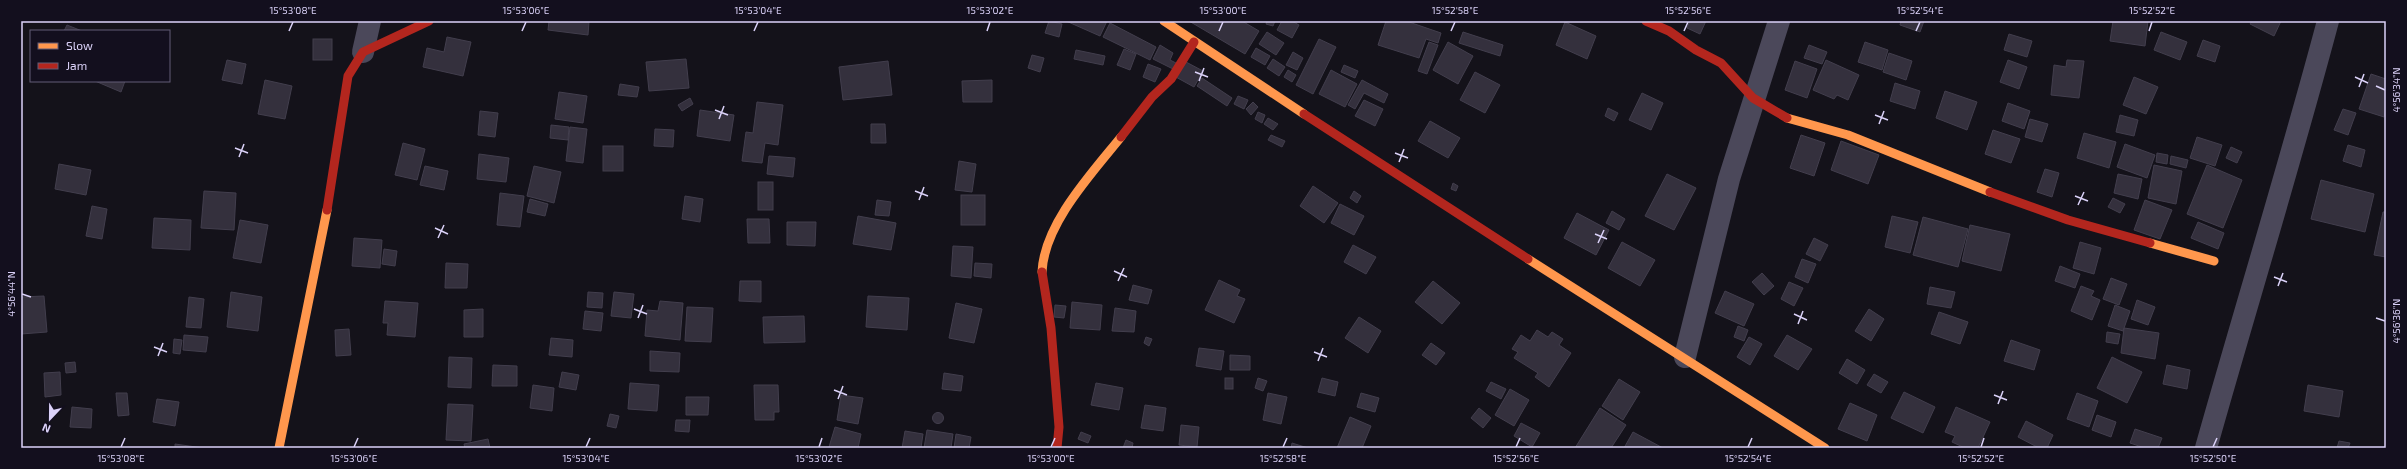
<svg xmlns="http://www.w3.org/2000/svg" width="2407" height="469" font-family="'Exo 2',sans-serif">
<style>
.building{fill:#34303d;stroke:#423e4d}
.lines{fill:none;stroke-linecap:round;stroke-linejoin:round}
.street{stroke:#4b485a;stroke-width:22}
.slow{stroke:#ff974d;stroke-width:9}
.jam{stroke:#b3261e;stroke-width:9}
.ticks{fill:none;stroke:#dbd2f9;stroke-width:1.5}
.neatline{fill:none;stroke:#dbd2f9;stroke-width:1.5}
.ticks-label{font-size:10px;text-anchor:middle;fill:#dbd2f9}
</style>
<rect width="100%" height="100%" fill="#14121a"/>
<g class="building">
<path d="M549,21H589L588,35L548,30Z"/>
<path d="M1049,21L1062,24L1059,37L1045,33Z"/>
<path d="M1066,21H1107L1100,36Z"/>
<path d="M1189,21H1242L1259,31L1245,54Z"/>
<path d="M1267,21H1275L1273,26L1266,24Z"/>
<path d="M1282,21H1292L1299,25L1292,38L1277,30Z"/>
<path d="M1386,21H1406L1441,33L1438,43L1426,39L1419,58L1378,45Z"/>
<path d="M1690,21H1706L1700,34L1687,28Z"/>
<path d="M1901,21H1924L1920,32L1900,25Z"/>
<path d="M2113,21H2148L2145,46L2110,41Z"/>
<path d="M2252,21H2281L2274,36L2250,24Z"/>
<path d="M1565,22L1596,36L1587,59L1556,45Z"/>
<path d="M1110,23L1156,47L1150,60L1103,37Z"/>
<path d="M67,25L82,31H64Z"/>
<path d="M1267,32L1284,43L1276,55L1259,44Z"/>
<path d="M1463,32L1503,45L1500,56L1459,43Z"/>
<path d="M2161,32L2187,42L2180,60L2154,50Z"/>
<path d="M2009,34L2032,41L2027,57L2004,50Z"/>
<path d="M447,37L471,42L463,76L423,67L427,48L444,52Z"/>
<rect x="313" y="39" width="19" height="21"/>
<path d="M1319,39L1336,47L1313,94L1296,85Z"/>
<path d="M2203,40L2220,46L2215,62L2197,56Z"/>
<path d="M1429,42L1438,45L1427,74L1418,71Z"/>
<path d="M1448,42L1473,56L1458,84L1433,70Z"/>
<path d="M1865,42L1888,50L1882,70L1858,62Z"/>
<path d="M1160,45L1173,53L1170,60L1178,64L1175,70L1153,59Z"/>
<path d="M1809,45L1827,52L1822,64L1804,58Z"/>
<path d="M1256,48L1270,56L1265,65L1251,57Z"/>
<path d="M1124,49L1136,54L1130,70L1117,65Z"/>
<path d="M1076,50L1105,56L1103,65L1074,59Z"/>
<path d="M1293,52L1303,58L1297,70L1286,65Z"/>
<path d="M1889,53L1912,61L1906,80L1883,72Z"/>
<path d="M1032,55L1044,58L1040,72L1028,68Z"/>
<path d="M686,59L689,88L649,91L646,62Z"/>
<path d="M1273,59L1285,67L1279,76L1267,68Z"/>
<path d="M227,60L246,64L242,84L222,80Z"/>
<path d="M1826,60L1859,75L1848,100L1837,95L1834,99L1813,90Z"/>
<path d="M2008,60L2027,67L2019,89L2000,82Z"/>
<path d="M2067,60L2084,61L2079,98L2051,95L2054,65L2066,67Z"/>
<path d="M888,61L892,95L843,100L839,67Z"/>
<path d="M1795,61L1817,69L1807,98L1785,90Z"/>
<path d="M1186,62L1203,71L1194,87L1174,76Z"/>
<path d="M1148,64L1161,69L1155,82L1143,77Z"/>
<path d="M1344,65L1358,71L1355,78L1341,72Z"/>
<path d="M1288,70L1296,75L1292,82L1284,77Z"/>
<path d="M1331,70L1357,84L1345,107L1319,94Z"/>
<path d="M1475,72L1500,85L1485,113L1460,100Z"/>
<path d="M2371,74L2386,79V110L2384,117L2359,109Z"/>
<path d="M2134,77L2158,87L2146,114L2123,105Z"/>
<path d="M1202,78L1232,98L1227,106L1197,86Z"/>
<path d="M265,80L292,86L285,119L258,114Z"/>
<path d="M992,80V102H963L962,81Z"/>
<path d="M1362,80L1388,94L1384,103L1364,93L1355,109L1348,105Z"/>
<path d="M95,81H125L121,92Z"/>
<path d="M1895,83L1920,91L1915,109L1890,101Z"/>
<path d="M620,84L639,87L637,97L618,95Z"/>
<path d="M1945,91L1977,102L1967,130L1936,118Z"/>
<path d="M559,92L587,96L583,123L555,119Z"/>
<path d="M1642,93L1663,103L1651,130L1629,120Z"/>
<path d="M1238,96L1248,100L1244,109L1234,104Z"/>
<path d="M690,98L693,104L682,111L678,105Z"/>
<path d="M1364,100L1383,109L1375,126L1355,116Z"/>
<path d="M757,102L783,105L778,145L765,143L762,163L742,161L746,132L753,133Z"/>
<path d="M1253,102L1258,107L1251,115L1246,109Z"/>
<path d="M2008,103L2030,111L2024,129L2002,121Z"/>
<path d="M1608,108L1618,113L1614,121L1605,116Z"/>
<path d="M2343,109L2356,113L2348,135L2334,130Z"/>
<path d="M700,110L734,115L730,141L697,136Z"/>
<path d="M480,111L498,113L495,137L478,135Z"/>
<path d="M1258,112L1265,115L1262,123L1255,119Z"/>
<path d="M2120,115L2138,120L2134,136L2116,132Z"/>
<path d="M1268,118L1278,124L1273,130L1264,124Z"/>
<path d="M2030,119L2048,124L2042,142L2025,137Z"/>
<path d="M1430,121L1460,138L1448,158L1418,141Z"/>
<path d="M871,124H885L886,143H871Z"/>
<path d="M551,125L569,127L568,140L550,138Z"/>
<path d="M570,127L587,129L583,163L566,161Z"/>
<path d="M655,129L674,130L673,147L654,146Z"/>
<path d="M1993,130L2020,139L2011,163L1985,154Z"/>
<path d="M2084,133L2116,142L2109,168L2077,158Z"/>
<path d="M1271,135L1285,141L1282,147L1268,140Z"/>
<path d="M1801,135L1825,143L1814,176L1790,168Z"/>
<path d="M2197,137L2222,145L2215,166L2190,158Z"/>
<path d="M1841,141L1879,155L1868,184L1831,170Z"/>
<path d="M403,143L425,149L417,180L395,175Z"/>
<path d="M2125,144L2155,155L2147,178L2117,167Z"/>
<path d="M2348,145L2365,150L2361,167L2343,161Z"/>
<rect x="603" y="146" width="20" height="25"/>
<path d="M2231,147L2242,152L2237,163L2226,158Z"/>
<path d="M2157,153L2168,155L2167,164L2156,162Z"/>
<path d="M479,154L509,158L506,182L477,179Z"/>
<path d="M769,156L795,158L793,177L767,174Z"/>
<path d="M2171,156L2188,160L2186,168L2170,164Z"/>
<path d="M959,161L976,164L972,192L955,190Z"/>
<path d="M59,164L91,170L86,195L55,189Z"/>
<path d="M2154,165L2182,171L2176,204L2148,198Z"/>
<path d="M2207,165L2242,180L2223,228L2187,214Z"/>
<path d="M425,166L448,171L444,190L420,185Z"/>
<path d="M534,166L561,172L554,203L527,196Z"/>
<path d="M2045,169L2059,173L2052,197L2037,192Z"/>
<path d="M1667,174L1696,188L1674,230L1645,216Z"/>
<path d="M2118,174L2142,179L2138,199L2114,193Z"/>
<path d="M2321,180L2374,194L2365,232L2311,219Z"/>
<rect x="758" y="182" width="15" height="28"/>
<path d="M1453,183L1458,186L1456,191L1451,189Z"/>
<path d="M1313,186L1338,203L1324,223L1300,206Z"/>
<path d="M204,191L236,193L234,230L201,228Z"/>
<path d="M1354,191L1361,196L1357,203L1350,198Z"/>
<path d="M500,193L524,196L520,227L497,225Z"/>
<rect x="961" y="195" width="24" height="30"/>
<path d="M685,196L703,199L700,222L682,219Z"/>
<path d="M2113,198L2125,204L2120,213L2108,207Z"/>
<path d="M530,199L548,204L545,216L527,212Z"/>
<path d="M877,200L891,202L889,216L875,215Z"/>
<path d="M2145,200L2172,210L2160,239L2134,230Z"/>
<path d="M1340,204L1364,216L1354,235L1331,223Z"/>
<path d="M92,206L107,209L102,239L86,236Z"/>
<path d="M1612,211L1625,219L1619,230L1606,223Z"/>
<path d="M2383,212H2386V257L2374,255Z"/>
<path d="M1577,213L1609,230L1596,255L1564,238Z"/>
<path d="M858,216L896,223L891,250L853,244Z"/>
<path d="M1892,216L1918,222L1910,253L1885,247Z"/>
<path d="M1923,217L1968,229L1958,267L1913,255Z"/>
<path d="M154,218L191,220L190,250L152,248Z"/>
<path d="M747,219H769L770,243H748Z"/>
<path d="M240,220L268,225L261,263L233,258Z"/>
<path d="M787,222H816L815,246L787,245Z"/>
<path d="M2198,222L2224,233L2218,249L2191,238Z"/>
<path d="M1970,225L2010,234L2001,271L1962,261Z"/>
<path d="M354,238L382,240L380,268L352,266Z"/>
<path d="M1814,238L1828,245L1820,261L1806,254Z"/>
<path d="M1622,242L1655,260L1640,286L1608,268Z"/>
<path d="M2080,242L2101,248L2094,274L2073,268Z"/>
<path d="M1353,245L1376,257L1366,274L1344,262Z"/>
<path d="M953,246L973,247L971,278L951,276Z"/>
<path d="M384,249L397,251L395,266L382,264Z"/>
<path d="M1802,259L1816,264L1808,283L1795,277Z"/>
<path d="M446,263L468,264L467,288H445Z"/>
<path d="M975,263L992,264L991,278L974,276Z"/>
<path d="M2060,266L2080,274L2075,288L2055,281Z"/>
<path d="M1762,273L1774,286L1764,295L1752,282Z"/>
<path d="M2111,278L2127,284L2119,305L2103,299Z"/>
<path d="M1219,280L1240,290L1237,296L1245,299L1234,323L1205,310Z"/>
<path d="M740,281H761V302L739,301Z"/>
<path d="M1433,281L1460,303L1442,324L1415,302Z"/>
<path d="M1789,282L1803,288L1794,306L1781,299Z"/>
<path d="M1133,285L1152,290L1148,304L1129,300Z"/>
<path d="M2081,286L2094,291L2091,296L2100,300L2092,320L2071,311Z"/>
<path d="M1930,287L1955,292L1951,308L1927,304Z"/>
<path d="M1725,291L1754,304L1744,326L1715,313Z"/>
<path d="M231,292L262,297L258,331L227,327Z"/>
<path d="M588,292L603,293L602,308L587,307Z"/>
<path d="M614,292L634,294L631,318L611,316Z"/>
<path d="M44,296L47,332L21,334V297Z"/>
<path d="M868,296L909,298L907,330L866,327Z"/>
<path d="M189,297L204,299L201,328L186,327Z"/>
<path d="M2137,300L2155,307L2148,325L2131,319Z"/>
<path d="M385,301L418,303L415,337L387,335L388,323H383Z"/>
<path d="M660,301L683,303L680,340L645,336L647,310L658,311Z"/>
<path d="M1072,302L1102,305L1100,330L1070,328Z"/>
<path d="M956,303L982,309L974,343L949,338Z"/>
<path d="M1055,305L1066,306L1064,318L1054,317Z"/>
<path d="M2115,305L2130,311L2123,331L2108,326Z"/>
<path d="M687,307L713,308L711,342L685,341Z"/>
<path d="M1115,308L1136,311L1134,332L1112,331Z"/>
<path d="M483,309V337H464V310Z"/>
<path d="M1869,309L1884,319L1871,341L1855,331Z"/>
<path d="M585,311L603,313L601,331L583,329Z"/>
<path d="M1939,312L1968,322L1960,344L1931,334Z"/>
<path d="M804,316L805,342L764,343L763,317Z"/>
<path d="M1359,317L1381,331L1368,353L1345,338Z"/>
<path d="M1738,326L1748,330L1744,341L1734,337Z"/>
<path d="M2124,328L2159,333L2155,359L2121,353Z"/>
<path d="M349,329L351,355L336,356L335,330Z"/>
<path d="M1537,330L1548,337L1552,332L1563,339L1559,345L1571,353L1549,387L1535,377L1538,373L1514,358L1518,352L1512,349L1521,335L1530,341Z"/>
<path d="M2107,332L2120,334L2118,344L2106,342Z"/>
<path d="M184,335L208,337L206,352L183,350Z"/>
<path d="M1787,335L1812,349L1798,370L1774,356Z"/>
<path d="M1146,337L1152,339L1149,346L1144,343Z"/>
<path d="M1749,337L1762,344L1750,365L1737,357Z"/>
<path d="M551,338L573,340L572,357L549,355Z"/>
<path d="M174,339L182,340L180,354L173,353Z"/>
<path d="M2011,340L2040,350L2034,370L2004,361Z"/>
<path d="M1431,343L1445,353L1436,365L1422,355Z"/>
<path d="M1199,348L1224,351L1221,370L1196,366Z"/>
<path d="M650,351L680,353L679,372L650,371Z"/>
<path d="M1230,355L1250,356V370H1230Z"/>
<path d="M449,357L472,358L471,388L448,387Z"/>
<path d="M2112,357L2142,372L2127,403L2097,388Z"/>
<path d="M1847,359L1865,370L1857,384L1839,373Z"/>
<path d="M75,362L76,372L66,373L65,363Z"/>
<path d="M493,365L517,366V386H492Z"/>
<path d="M2167,365L2190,370L2187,389L2163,384Z"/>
<path d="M60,372L61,395L45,397L44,373Z"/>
<path d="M562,372L579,375L576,390L559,387Z"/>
<path d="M944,373L963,376L961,391L942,389Z"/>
<path d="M1874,374L1888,382L1881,393L1867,385Z"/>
<rect x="1225" y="378" width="8" height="11"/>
<path d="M1258,378L1267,381L1263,391L1255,388Z"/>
<path d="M1322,378L1338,382L1335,396L1318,392Z"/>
<path d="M1619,379L1640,392L1623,420L1602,406Z"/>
<path d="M1491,382L1506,389L1501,399L1486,391Z"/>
<path d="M630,383L659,385L657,411L628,409Z"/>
<path d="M1096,383L1123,388L1119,410L1091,405Z"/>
<path d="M533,385L554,388L552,411L530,408Z"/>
<path d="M754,385H778L779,412H774V420H755Z"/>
<path d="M2308,385L2343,391L2339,417L2304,411Z"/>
<path d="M1510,389L1529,400L1514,426L1495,415Z"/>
<path d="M1904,392L1935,407L1923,433L1891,418Z"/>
<path d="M116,393H127L129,415L118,416Z"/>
<path d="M1268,393L1287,397L1281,424L1263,420Z"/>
<path d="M1361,393L1379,398L1375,412L1357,407Z"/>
<path d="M2077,393L2098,401L2089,427L2067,419Z"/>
<path d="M841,395L863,398L858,424L837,420Z"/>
<path d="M686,397H709L708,415H686Z"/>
<path d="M157,399L179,402L175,426L153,422Z"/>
<path d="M1850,403L1877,415L1867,441L1838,429Z"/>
<path d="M448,404L473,405L471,441L446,440Z"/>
<path d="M1145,405L1166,408L1163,431L1141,428Z"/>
<path d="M72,407L92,409L91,428L70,427Z"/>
<path d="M1956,407L1990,422L1978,448H1965L1952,442L1955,436L1945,432Z"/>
<path d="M1479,408L1491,418L1483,428L1471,418Z"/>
<path d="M1600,408L1626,425L1611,448H1575Z"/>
<circle cx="938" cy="418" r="5.5"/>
<path d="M610,414L619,416L616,428L607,426Z"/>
<path d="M2097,415L2116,422L2111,437L2092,430Z"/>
<path d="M1350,417L1371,426L1362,448H1337Z"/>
<path d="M676,420H690L689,432L675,431Z"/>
<path d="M2026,421L2053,435L2047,448H2039L2018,437Z"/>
<path d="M1521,423L1540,433L1532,447L1514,436Z"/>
<path d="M1181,425L1199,427L1197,447L1179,445Z"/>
<path d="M835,427L861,434L858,448L829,447Z"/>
<path d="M2135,429L2162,438L2158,448H2145L2130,443Z"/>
<path d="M927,430L953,434L951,448H924Z"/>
<path d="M905,431L923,434L921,448H902Z"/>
<path d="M1081,432L1091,436L1088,443L1078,439Z"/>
<path d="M1633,432L1663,448H1624Z"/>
<path d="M956,434L971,437L969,448H954Z"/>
<path d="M488,439L490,448H465L464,444Z"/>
<path d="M1126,440L1133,443L1132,448H1123Z"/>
<path d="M2339,441L2350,443L2348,448H2337Z"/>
<path d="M1292,443L1308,448H1291Z"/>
<path d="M175,444L203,448H175Z"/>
</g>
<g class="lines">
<g class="street">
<path d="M363,52L370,21"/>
<path d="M1685,357L1729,179L1779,21"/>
<path d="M2206,448C2246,306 2290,164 2328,21"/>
</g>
<g class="slow">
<path d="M1164,21L1304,114"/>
<path d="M1787,118L1848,135L1990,192"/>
<path d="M2150,243L2214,261"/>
<path d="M1528,259L1825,448"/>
<path d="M1042,272C1044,224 1092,173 1121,137"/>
<path d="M279,448L327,210"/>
</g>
<g class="jam">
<path d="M1646,21L1669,31L1696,50L1721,63L1753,98L1787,118"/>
<path d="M1304,114L1528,259"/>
<path d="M1121,137L1152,97L1171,79L1194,42"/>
<path d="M1990,192L2068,220L2150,243"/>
<path d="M327,210L348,76L363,52L429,21"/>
<path d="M1042,272L1051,328L1059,427L1057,448"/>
</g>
</g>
<path class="ticks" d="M289,31L293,22M522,31L526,22M754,31L758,22M987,31L990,22M1219,31L1223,22M1451,31L1455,22M1684,31L1688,22M1916,31L1920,22M2149,31L2152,22M1195,72L1208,77M2355,77L2368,83M1199,81L1204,68M2376,86L2385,90M2359,87L2364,74M715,110L728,115M1875,115L1888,120M719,119L724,106M1879,124L1884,111M235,148L248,153M1395,153L1408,158M239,157L244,144M1399,162L1404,149M915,191L928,196M2075,196L2088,201M919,200L924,187M2078,205L2084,192M435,228L448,234M1595,234L1607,239M438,238L444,225M1598,243L1604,230M1114,271L1127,277M2274,277L2287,282M1118,281L1124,268M2278,286L2283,273M22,294L31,297M634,309L647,314M1794,314L1807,320M638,318L643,305M2376,318L2385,321M1798,324L1803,311M154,347L167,352M1314,352L1327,357M158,356L163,343M1318,361L1323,348M834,390L847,395M1994,395L2007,400M838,399L843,386M1998,404L2003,391M121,447L125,438M354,447L358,438M586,447L590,438M819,447L822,438M1051,447L1055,438M1283,447L1287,438M1516,447L1520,438M1748,447L1752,438M1981,447L1984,438M2213,447L2217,438"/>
<rect width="2407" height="469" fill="none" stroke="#130f1e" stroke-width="44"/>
<rect x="30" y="30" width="140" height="52" fill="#130f1e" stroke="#635d76"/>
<rect x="38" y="43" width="20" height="6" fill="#ff974d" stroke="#635d76"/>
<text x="66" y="50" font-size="12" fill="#dbd2f9">Slow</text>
<rect x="38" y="63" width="20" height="6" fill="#b3261e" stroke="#635d76"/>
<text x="66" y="70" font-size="12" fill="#dbd2f9">Jam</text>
<g transform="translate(50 419) rotate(202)" stroke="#130f1e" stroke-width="3" paint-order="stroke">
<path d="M0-3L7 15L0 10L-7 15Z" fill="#dbd2f9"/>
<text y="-6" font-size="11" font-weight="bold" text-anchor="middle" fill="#dbd2f9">N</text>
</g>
<rect x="22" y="22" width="2363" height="425" class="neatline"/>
<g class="ticks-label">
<text x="293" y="14">15°53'08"E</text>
<text x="526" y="14">15°53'06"E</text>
<text x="758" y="14">15°53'04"E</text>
<text x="990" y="14">15°53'02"E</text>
<text x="1223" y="14">15°53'00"E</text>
<text x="1455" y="14">15°52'58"E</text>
<text x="1688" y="14">15°52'56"E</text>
<text x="1920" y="14">15°52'54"E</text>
<text x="2152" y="14">15°52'52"E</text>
<text transform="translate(2396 90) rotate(-90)" y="4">4°56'34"N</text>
<text transform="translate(11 294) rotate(-90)" y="4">4°56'44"N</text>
<text transform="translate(2396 321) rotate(-90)" y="4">4°56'36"N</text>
<text x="121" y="462">15°53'08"E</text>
<text x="354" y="462">15°53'06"E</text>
<text x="586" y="462">15°53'04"E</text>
<text x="819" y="462">15°53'02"E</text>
<text x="1051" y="462">15°53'00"E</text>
<text x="1283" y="462">15°52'58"E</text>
<text x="1516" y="462">15°52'56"E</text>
<text x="1748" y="462">15°52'54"E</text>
<text x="1981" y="462">15°52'52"E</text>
<text x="2213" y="462">15°52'50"E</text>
</g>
</svg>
